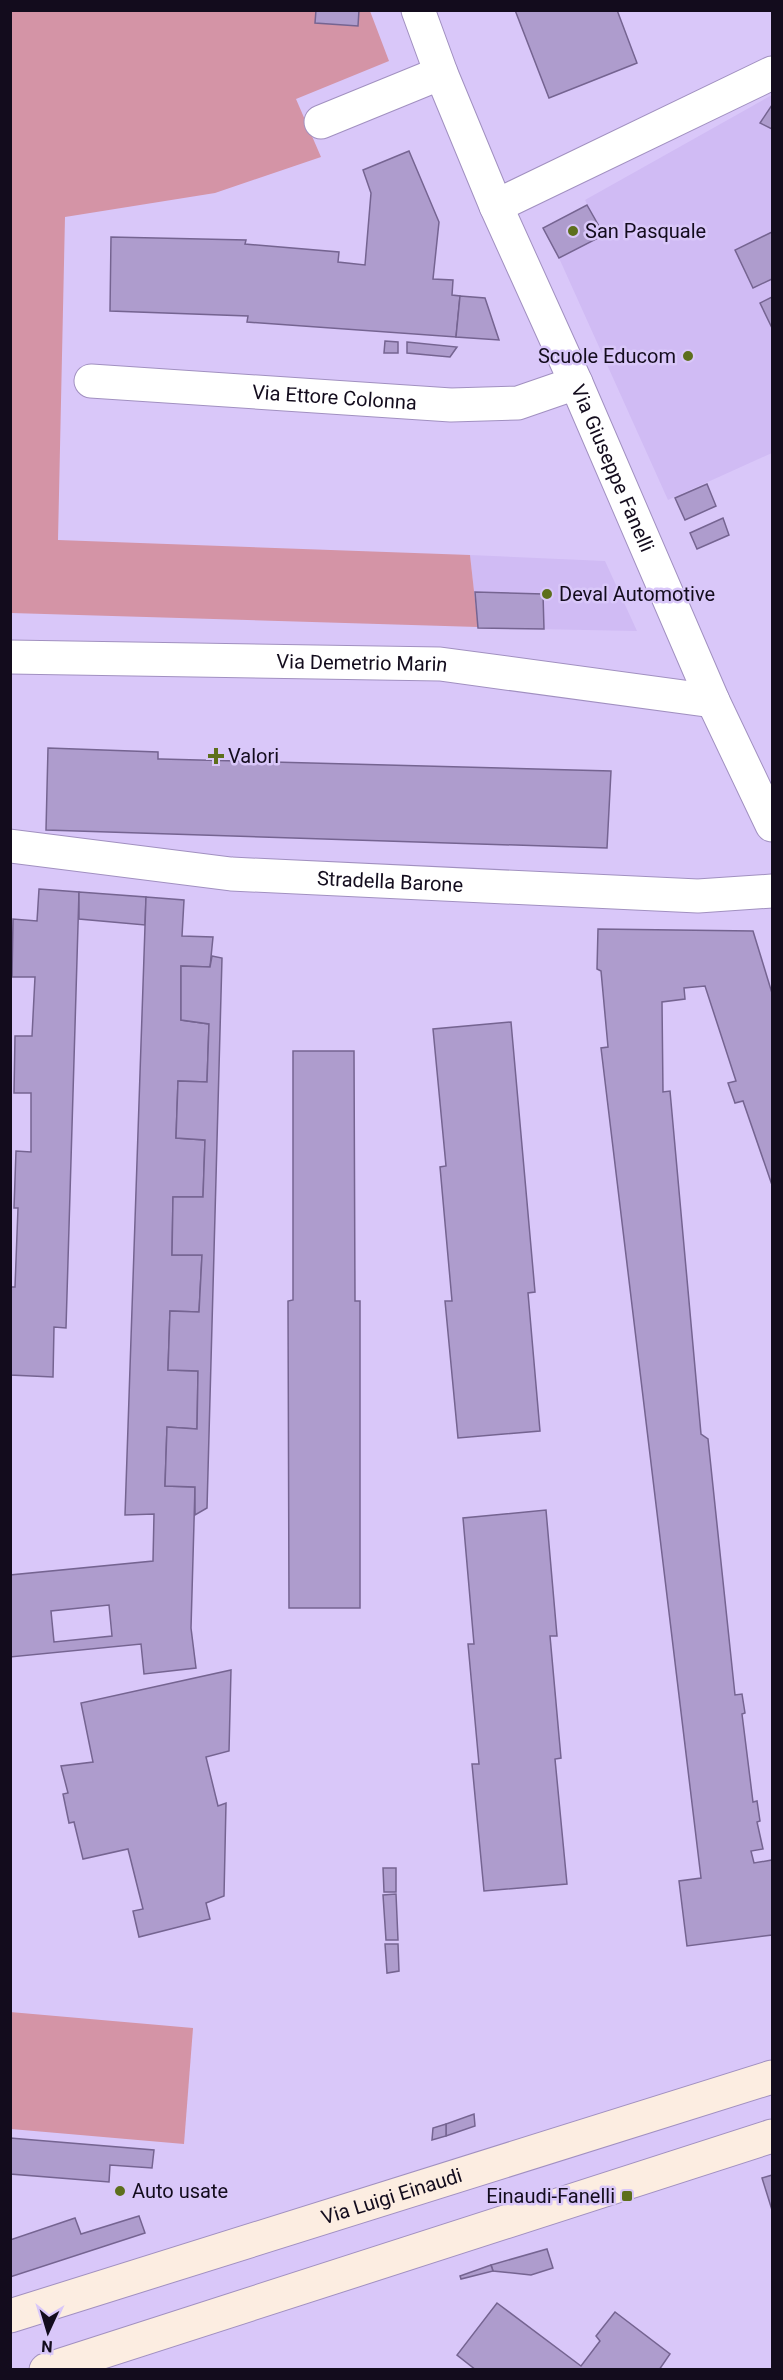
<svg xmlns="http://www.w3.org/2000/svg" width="783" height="2380" font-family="Roboto,sans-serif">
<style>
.built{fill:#d0bbf4}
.green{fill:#d494a6}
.building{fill:#ae9ccd;stroke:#756491;stroke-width:1.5;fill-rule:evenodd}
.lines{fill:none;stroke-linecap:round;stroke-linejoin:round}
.minor-casing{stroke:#a190c0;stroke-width:35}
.tertiary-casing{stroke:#a190c0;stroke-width:35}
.secondary-casing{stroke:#a190c0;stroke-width:35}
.minor{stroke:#fff;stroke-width:33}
.tertiary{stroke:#fff;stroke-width:33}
.secondary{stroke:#fcede1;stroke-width:33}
.poi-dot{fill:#5d6f1c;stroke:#d9c7f9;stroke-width:2}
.labels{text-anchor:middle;stroke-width:5;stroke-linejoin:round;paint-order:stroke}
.poi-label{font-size:20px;fill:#130c1d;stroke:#d9c7f9;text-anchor:start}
.street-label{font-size:20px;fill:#130c1d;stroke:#d9c7f9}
</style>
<rect width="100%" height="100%" fill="#d9c7f9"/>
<g class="built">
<path d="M772,95V453L668,500L559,258L603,235L585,200Z"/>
<path d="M470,555L605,561L637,631L478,628Z"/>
</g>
<g class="green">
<path d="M11,11H370L389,61L296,99L321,157L215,193L65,217L58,540L470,555L478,627L11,613Z"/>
<path d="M10,2012L193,2028L184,2144L11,2129Z"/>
</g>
<g class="building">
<path d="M316,10H359L358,26L315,23Z"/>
<path d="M515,10H617L637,63L549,98Z"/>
<path d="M772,105V129L760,123Z"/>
<path d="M409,151L439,222L433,279L453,280L452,295L460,296L456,337L247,322L248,316L110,311L111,237L246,240L245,244L339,252L338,262L365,265L371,193L363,170Z"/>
<path d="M587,205L604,235L559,258L543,228Z"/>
<path d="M772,232V279L753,288L735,250Z"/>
<path d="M460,296L485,298L499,340L456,337Z"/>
<path d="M772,297V328L760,303Z"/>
<path d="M385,341L398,342V353H384Z"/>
<path d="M407,342L457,347L450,357L407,353Z"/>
<path d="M707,484L716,506L685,520L675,498Z"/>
<path d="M723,518L729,535L697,549L690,533Z"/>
<path d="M475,592L543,594L544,629L478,628Z"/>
<path d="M48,748L158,752V759H161L611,771L607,848L46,830Z"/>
<path d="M39,889L79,892L66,1328L54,1327L53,1377L10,1375V1287H15L18,1208H14L16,1151L31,1152V1093H14L15,1036H32L35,977H12L13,919L37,921Z"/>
<path d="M79,892L146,897L145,925L79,919Z"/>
<path d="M146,897L184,900L182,936L213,937L210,967L181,966V1020L209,1024L207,1082L178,1081L176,1138L205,1140L203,1197H173L172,1255H202L199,1312L170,1311L168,1370L198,1371L197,1429L167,1427L165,1486L195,1487L191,1628L196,1668L144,1674L141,1644L10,1657V1575L153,1561L154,1514L125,1515ZM109,1605L112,1636L54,1642L51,1611Z"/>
<path d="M598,929L753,931L772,993V1185L743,1101L735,1103L728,1083L736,1081L705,986L684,988L685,999L662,1002L663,1092L670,1091L701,1434L708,1439L735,1695L742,1694L745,1713L742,1714L753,1802L757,1801L760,1821L757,1822L763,1849L751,1851L754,1863L772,1860V1935L687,1946L679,1881L701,1878L601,1048L608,1047L601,971L597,969Z"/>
<path d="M212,956L222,958L207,1508L195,1515V1487L165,1486L167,1427L197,1429L198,1371L168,1370L170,1311L199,1312L202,1255H172L173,1197H203L205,1140L176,1138L178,1081L207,1082L209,1024L181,1020V966L210,967Z"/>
<path d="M511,1022L535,1292L528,1293L540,1431L458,1438L445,1301H452L440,1167L446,1166L433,1029Z"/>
<path d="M293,1051H354L355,1301H360V1608H289L288,1301L293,1300Z"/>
<path d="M546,1510L557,1636H550L561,1758L555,1759L567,1884L484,1891L472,1764H479L468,1644H474L463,1518Z"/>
<path d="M231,1670L229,1751L206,1757L218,1806L226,1803L224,1896L206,1903L210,1919L139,1937L133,1911L143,1909L128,1849L83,1859L74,1822L69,1823L63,1794L68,1793L61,1766L93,1762L81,1703Z"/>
<path d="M383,1868H396V1892H384Z"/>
<path d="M396,1894L398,1940H386L383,1895Z"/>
<path d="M385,1944H398L399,1971L387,1973Z"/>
<path d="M474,2114L475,2126L446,2136V2124Z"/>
<path d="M446,2124V2136L432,2140L433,2128Z"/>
<path d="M10,2138L154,2150L152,2168L110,2165L109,2182L10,2174Z"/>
<path d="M772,2175V2210L762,2178Z"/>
<path d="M139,2216L145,2233L10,2277V2240L75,2218L81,2234Z"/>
<path d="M547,2249L553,2268L531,2275L493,2271L491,2265Z"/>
<path d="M491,2265L493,2271L461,2279L460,2276Z"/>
<path d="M497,2303L581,2366L600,2341L596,2336L615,2312L670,2354L659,2370H476L457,2355Z"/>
</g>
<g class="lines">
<g class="minor-casing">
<g id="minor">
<path d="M321,122L441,73"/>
<path d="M496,206L772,73"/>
<path id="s1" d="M91,381L451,405L518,403L576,383"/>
<path id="s2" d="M10,657L440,664L713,701"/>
<path id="s3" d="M10,846L231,874L698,896L772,891"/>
</g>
</g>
<g class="tertiary-casing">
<g id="tertiary">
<path id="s4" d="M418,10L441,73L496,206L576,383L713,701L772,825"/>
</g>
</g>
<g class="secondary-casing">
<g id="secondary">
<path id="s5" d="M10,2316L772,2077"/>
<path d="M46,2370L772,2136"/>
</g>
</g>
<use href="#minor" class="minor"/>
<use href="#tertiary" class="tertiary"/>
<use href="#secondary" class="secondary"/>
</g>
<g class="poi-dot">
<circle cx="573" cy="231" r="6"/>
<circle cx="688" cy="356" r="6"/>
<circle cx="547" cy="594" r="6"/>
<path d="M213 747h6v6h6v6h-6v6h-6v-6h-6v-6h6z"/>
<circle cx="120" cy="2191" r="6"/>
<rect x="621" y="2190" width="12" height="12" rx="3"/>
</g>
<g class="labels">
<g class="poi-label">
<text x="585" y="238">San Pasquale</text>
<text x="676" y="363" text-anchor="end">Scuole Educom</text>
<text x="559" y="601">Deval Automotive</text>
<text x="228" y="763">Valori</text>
<text x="132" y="2198">Auto usate</text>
<text x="615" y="2203" text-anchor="end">Einaudi-Fanelli</text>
</g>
<g class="street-label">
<text dy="7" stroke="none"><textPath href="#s1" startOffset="244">Via Ettore Colonna</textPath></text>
<text dy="7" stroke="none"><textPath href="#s4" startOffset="498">Via Giuseppe Fanelli</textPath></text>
<text dy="7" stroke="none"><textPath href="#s2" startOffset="352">Via Demetrio Marin</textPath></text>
<text dy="7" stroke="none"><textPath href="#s3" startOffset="382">Stradella Barone</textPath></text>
<text dy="7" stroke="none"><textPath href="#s5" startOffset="400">Via Luigi Einaudi</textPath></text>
</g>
</g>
<rect width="783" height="2380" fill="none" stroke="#130c1d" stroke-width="24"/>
<g transform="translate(48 2332) rotate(184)" stroke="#d9c7f9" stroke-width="4.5" paint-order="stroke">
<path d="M0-4.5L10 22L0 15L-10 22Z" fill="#130c1d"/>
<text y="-9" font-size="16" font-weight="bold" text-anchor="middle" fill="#130c1d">N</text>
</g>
</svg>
